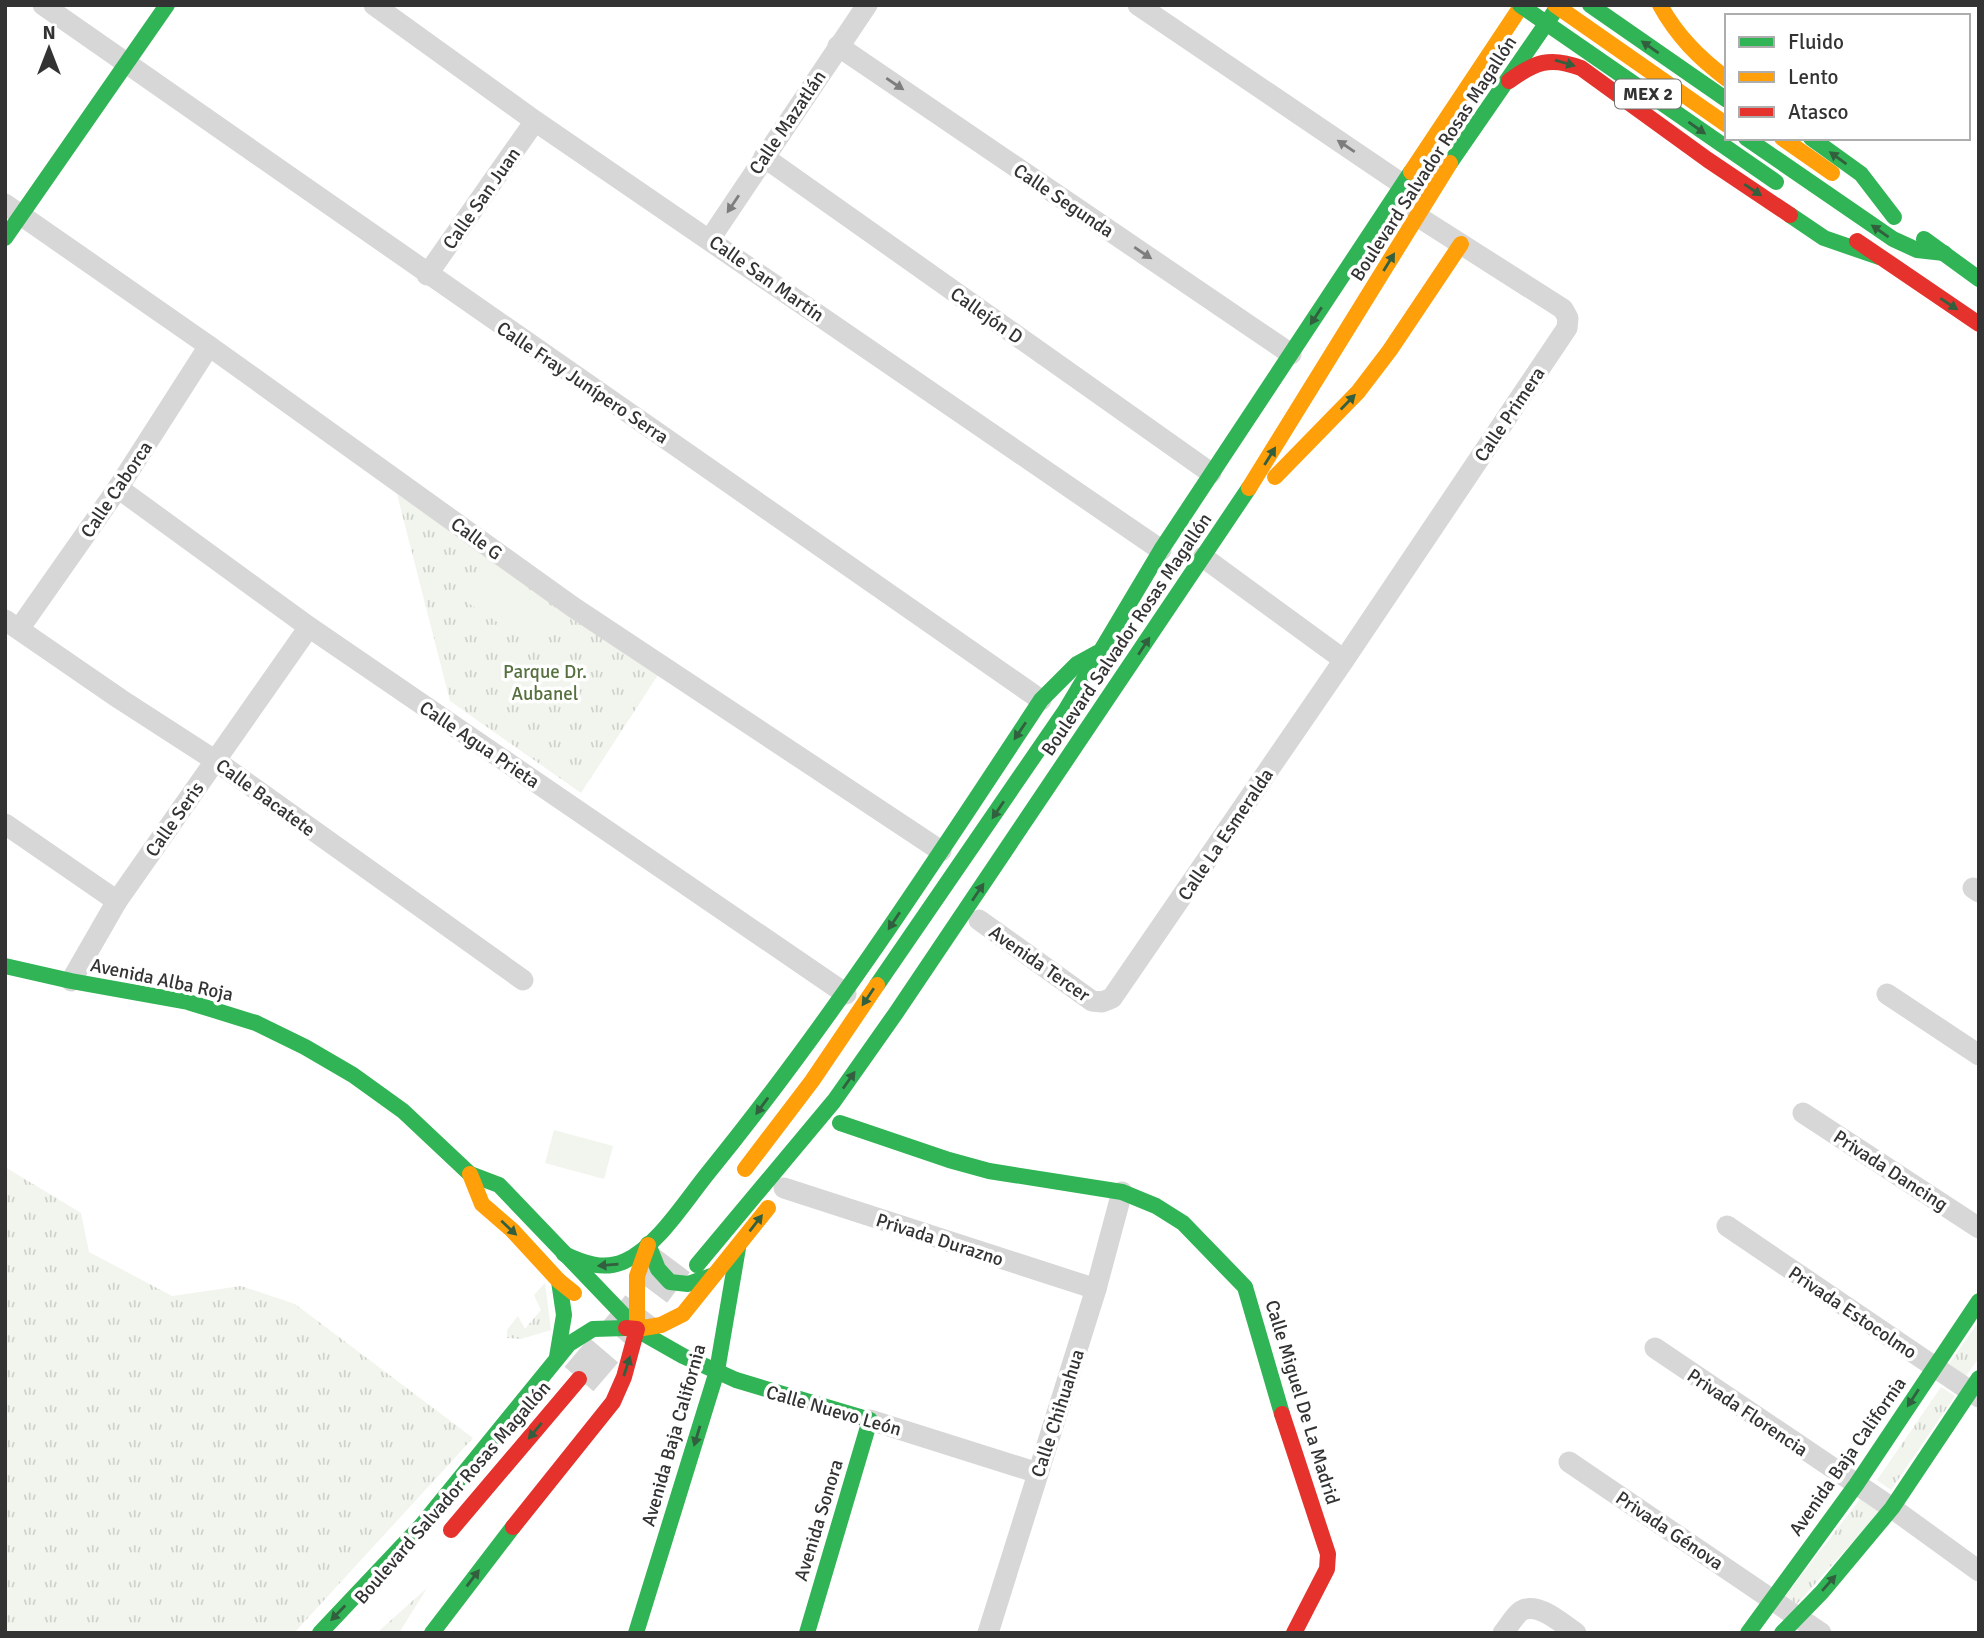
<svg xmlns="http://www.w3.org/2000/svg" width="1984" height="1638" font-family="Signika,sans-serif">
<style>
.grass{fill:url(#grass-tufts)}
.pitch{fill:#f1f5ed}
.lines{fill:none;stroke-linecap:round;stroke-linejoin:round}
.highway-tunnel{stroke:#d6d6d6;stroke-width:38;stroke-dasharray:38 19;stroke-linecap:butt}
.street{stroke:#d7d7d7;stroke-width:21}
.fast{stroke:#30b455;stroke-width:16}
.slow{stroke:#ff9f0a;stroke-width:16}
.jam{stroke:#e5322d;stroke-width:16}
.fast-bridge{stroke:#30b455;stroke-width:16}
.oneway{fill:#32603f}
.oneway2{fill:#7d7d7d}
.labels{text-anchor:middle;stroke-width:7;stroke-linejoin:round;paint-order:stroke}
.shield{fill:#fff;stroke:#707070;stroke-width:2}
.shield-label{font-size:18px;font-weight:bold;fill:#333}
.street-label{font-size:19px;fill:#333;stroke:#fff}
.park-label{font-size:19px;fill:#56703f;stroke:#fff}
</style>
<defs>
<pattern id="grass-tufts" width="24" height="20" patternUnits="userSpaceOnUse" patternTransform="scale(1.75)"><rect width="24" height="20" fill="#f1f5ed"/><path d="M3 7l-1-3M5 7V3M7 7l1-3M15 17l-1-3M17 17v-4M19 17l1-3" fill="none" stroke="#cfd2cc"/></pattern>
</defs>
<rect width="100%" height="100%" fill="#fff"/>
<g class="grass">
<path d="M397,494L658,675L581,793L450,701Z"/>
<path d="M5,1167L81,1213L89,1252L172,1296L241,1286L295,1304L473,1438L294,1633H5Z"/>
<path d="M545,1283L551,1330L521,1339L507,1338V1330L518,1316L525,1329L541,1310L534,1295Z"/>
<path d="M1979,1321V1358L1966,1376L1949,1364Z"/>
<path d="M1941,1387L1955,1396L1891,1490L1877,1480Z"/>
<path d="M1860,1499L1880,1512L1796,1605L1784,1598Z"/>
<path d="M427,1588L399,1633H377L379,1631Z"/>
</g>
<g class="pitch">
<path d="M491,566L559,611L535,647L467,602Z"/>
<path d="M554,1130L613,1146L604,1179L545,1163Z"/>
</g>
<g class="lines">
<path class="highway-tunnel" d="M579,1379L638,1310L682,1251"/>
<g class="street">
<path d="M43,5L1041,700"/>
<path d="M374,5L535,121L1161,550"/>
<path d="M1138,5L1402,184"/>
<path d="M838,46L1291,354"/>
<path d="M764,157L1211,473"/>
<path d="M5,204L209,346L573,607L941,851"/>
<path d="M710,239L867,5"/>
<path d="M427,275L535,121"/>
<path d="M118,488L309,627L846,994"/>
<path d="M1203,557L1344,660"/>
<path d="M5,620L120,699L216,761L523,980"/>
<path d="M19,629L118,488L209,346"/>
<path d="M5,824L117,901"/>
<path d="M1973,888L1979,892"/>
<path d="M979,920L1092,1001L1102,1002L1112,998L1344,660L1567,328L1568,318L1563,309L1417,216"/>
<path d="M71,981L117,901L309,627"/>
<path d="M1887,994L1979,1055"/>
<path d="M1803,1113L1979,1228"/>
<path d="M784,1188L1096,1289"/>
<path d="M1727,1226L1979,1397"/>
<path d="M1655,1348L1892,1508L1979,1571"/>
<path d="M870,1420L1038,1473"/>
<path d="M1569,1462L1821,1633"/>
<path d="M988,1633L1096,1289L1122,1192"/>
<path d="M1503,1633C1509,1626 1514,1616 1521,1611C1538,1601 1562,1624 1576,1633"/>
</g>
<g class="fast">
<path d="M1590,5L1727,100"/>
<path d="M1746,138L1893,239L1917,250L1944,253"/>
<path d="M1811,138L1861,174L1894,217"/>
<path d="M1450,163L1559,5"/>
<path d="M1790,215L1824,238L1879,257"/>
<path d="M5,238L167,5"/>
<path d="M1924,239L1979,279"/>
<path d="M5,966L71,981L188,1002L256,1023L305,1047L353,1075L403,1111L470,1174L499,1185L637,1329"/>
<path d="M877,985L1065,711L1161,550L1411,172"/>
<path d="M840,1123L949,1160L989,1171L1122,1192L1156,1206L1183,1223L1245,1287L1282,1414"/>
<path d="M648,1244L658,1269L670,1282L688,1284L714,1275"/>
<path d="M564,1254C583,1263 604,1271 625,1261C657,1247 686,1200 708,1173C830,1023 935,861 1041,700L1077,664L1097,653"/>
<path d="M697,1265L834,1101L896,1013L1249,488"/>
<path d="M632,1327L683,1356L736,1380L870,1420L807,1633"/>
<path d="M557,1357L564,1315L559,1281"/>
<path d="M320,1633L421,1526L569,1344L593,1329L626,1328"/>
<path d="M432,1633L513,1527"/>
<path d="M636,1633L717,1371L738,1248"/>
<path d="M1748,1633L1856,1485L1979,1301"/>
<path d="M1782,1633L1822,1592L1892,1508L1979,1378"/>
</g>
<g class="slow">
<path d="M1555,5L1727,125"/>
<path d="M1660,5C1677,36 1699,58 1727,79"/>
<path d="M1782,138L1832,173"/>
<path d="M1411,172L1522,5"/>
<path d="M1275,477L1358,392L1390,350L1461,244"/>
<path d="M1249,488L1450,163"/>
<path d="M745,1169L812,1081L877,985"/>
<path d="M470,1174L482,1204L512,1230L559,1281L574,1293"/>
<path d="M637,1329L661,1325L683,1314L768,1208"/>
<path d="M637,1329V1276L648,1245"/>
</g>
<g class="jam">
<path d="M1509,81C1535,62 1550,56 1581,68L1708,160L1790,215"/>
<path d="M1857,241L1979,324"/>
<path d="M1282,1414L1328,1554L1327,1569L1294,1633"/>
<path d="M513,1527L613,1402L624,1377L637,1329L626,1328"/>
<path d="M451,1530L579,1379"/>
</g>
<path class="fast-bridge" d="M1520,5L1776,182"/>
</g>
<defs><path id="oneway-solid" d="M-6-.8H1V-3.2L6.5 0L1 3.2V.8H-6Z" transform="scale(1.75)"/></defs>
<g class="oneway">
<use href="#oneway-solid" transform="translate(1650 47) rotate(-145)"/>
<use href="#oneway-solid" transform="translate(1565 63) rotate(16)"/>
<use href="#oneway-solid" transform="translate(1697 128) rotate(35)"/>
<use href="#oneway-solid" transform="translate(1838 158) rotate(-144)"/>
<use href="#oneway-solid" transform="translate(1753 190) rotate(34)"/>
<use href="#oneway-solid" transform="translate(1880 231) rotate(-145)"/>
<use href="#oneway-solid" transform="translate(1389 262) rotate(-58)"/>
<use href="#oneway-solid" transform="translate(1949 304) rotate(34)"/>
<use href="#oneway-solid" transform="translate(1316 316) rotate(123)"/>
<use href="#oneway-solid" transform="translate(1348 402) rotate(-46)"/>
<use href="#oneway-solid" transform="translate(1270 456) rotate(-58)"/>
<use href="#oneway-solid" transform="translate(1144 646) rotate(-57)"/>
<use href="#oneway-solid" transform="translate(1020 731) rotate(124)"/>
<use href="#oneway-solid" transform="translate(998 810) rotate(124)"/>
<use href="#oneway-solid" transform="translate(978 892) rotate(-56)"/>
<use href="#oneway-solid" transform="translate(894 921) rotate(124)"/>
<use href="#oneway-solid" transform="translate(868 997) rotate(124)"/>
<use href="#oneway-solid" transform="translate(849 1080) rotate(-55)"/>
<use href="#oneway-solid" transform="translate(762 1106) rotate(126)"/>
<use href="#oneway-solid" transform="translate(756 1223) rotate(-52)"/>
<use href="#oneway-solid" transform="translate(509 1228) rotate(43)"/>
<use href="#oneway-solid" transform="translate(608 1265) rotate(175)"/>
<use href="#oneway-solid" transform="translate(627 1366) rotate(-72)"/>
<use href="#oneway-solid" transform="translate(1913 1398) rotate(123)"/>
<use href="#oneway-solid" transform="translate(535 1431) rotate(130)"/>
<use href="#oneway-solid" transform="translate(697 1436) rotate(107)"/>
<use href="#oneway-solid" transform="translate(473 1578) rotate(-53)"/>
<use href="#oneway-solid" transform="translate(1829 1583) rotate(-49)"/>
<use href="#oneway-solid" transform="translate(338 1613) rotate(134)"/>
</g>
<g class="oneway2">
<use href="#oneway-solid" transform="translate(895 84) rotate(34)"/>
<use href="#oneway-solid" transform="translate(1346 146) rotate(-146)"/>
<use href="#oneway-solid" transform="translate(733 204) rotate(124)"/>
<use href="#oneway-solid" transform="translate(1143 253) rotate(34)"/>
</g>
<g class="labels">
<rect class="shield" x="1615" y="79.5" width="66" height="29" rx="5"/>
<g class="shield-label">
<text x="1648" y="100">MEX 2</text>
</g>
<g class="street-label">
<text transform="translate(787 122) rotate(-56)" y="7">Calle Mazatlán</text>
<text transform="translate(1433 158) rotate(-57)" y="7">Boulevard Salvador Rosas Magallón</text>
<text transform="translate(481 198) rotate(-55)" y="7">Calle San Juan</text>
<text transform="translate(1064 200) rotate(34)" y="7">Calle Segunda</text>
<text transform="translate(767 278) rotate(35)" y="7">Calle San Martín</text>
<text transform="translate(987 315) rotate(35)" y="7">Callejón D</text>
<text transform="translate(583 382) rotate(34)" y="7">Calle Fray Junípero Serra</text>
<text transform="translate(1509 414) rotate(-56)" y="7">Calle Primera</text>
<text transform="translate(116 489) rotate(-56)" y="7">Calle Caborca</text>
<text transform="translate(477 538) rotate(36)" y="7">Calle G</text>
<text transform="translate(1126 634) rotate(-56)" y="7">Boulevard Salvador Rosas Magallón</text>
<text transform="translate(480 744) rotate(34)" y="7">Calle Agua Prieta</text>
<text transform="translate(266 797) rotate(36)" y="7">Calle Bacatete</text>
<text transform="translate(174 819) rotate(-55)" y="7">Calle Seris</text>
<text transform="translate(1225 834) rotate(-56)" y="7">Calle La Esmeralda</text>
<text transform="translate(1040 963) rotate(35)" y="7">Avenida Tercer</text>
<text transform="translate(162 979) rotate(12)" y="7">Avenida Alba Roja</text>
<text transform="translate(1891 1170) rotate(33)" y="7">Privada Dancing</text>
<text transform="translate(940 1239) rotate(18)" y="7">Privada Durazno</text>
<text transform="translate(1853 1312) rotate(34)" y="7">Privada Estocolmo</text>
<text transform="translate(1303 1402) rotate(73)" y="7">Calle Miguel De La Madrid</text>
<text transform="translate(834 1410) rotate(16)" y="7">Calle Nuevo León</text>
<text transform="translate(1748 1412) rotate(34)" y="7">Privada Florencia</text>
<text transform="translate(1057 1413) rotate(-72)" y="7">Calle Chihuahua</text>
<text transform="translate(673 1435) rotate(-74)" y="7">Avenida Baja California</text>
<text transform="translate(1847 1456) rotate(-55)" y="7">Avenida Baja California</text>
<text transform="translate(452 1492) rotate(-49)" y="7">Boulevard Salvador Rosas Magallón</text>
<text transform="translate(818 1520) rotate(-73)" y="7">Avenida Sonora</text>
<text transform="translate(1670 1530) rotate(34)" y="7">Privada Génova</text>
</g>
<g class="park-label">
<text x="545" y="678">Parque Dr.<tspan x="545" dy="22">Aubanel</tspan></text>
</g>
</g>
<rect width="1984" height="1638" fill="none" stroke="#333333" stroke-width="14"/>
<rect x="1725" y="14" width="245" height="126" fill="#ffffff" stroke="#adadad" stroke-width="2"/>
<rect x="1739" y="37" width="35" height="10" fill="#30b455" stroke="#adadad" stroke-width="2"/>
<text x="1788" y="49" font-size="21" fill="#333333">Fluido</text>
<rect x="1739" y="72" width="35" height="10" fill="#ff9f0a" stroke="#adadad" stroke-width="2"/>
<text x="1788" y="84" font-size="21" fill="#333333">Lento</text>
<rect x="1739" y="107" width="35" height="10" fill="#e5322d" stroke="#adadad" stroke-width="2"/>
<text x="1788" y="119" font-size="21" fill="#333333">Atasco</text>
<g transform="translate(49 49)" stroke="#ffffff" stroke-width="5" paint-order="stroke">
<path d="M0-5L12 26L0 18L-12 26Z" fill="#333333"/>
<text y="-10" font-size="19" font-weight="bold" text-anchor="middle" fill="#333333">N</text>
</g>
</svg>
